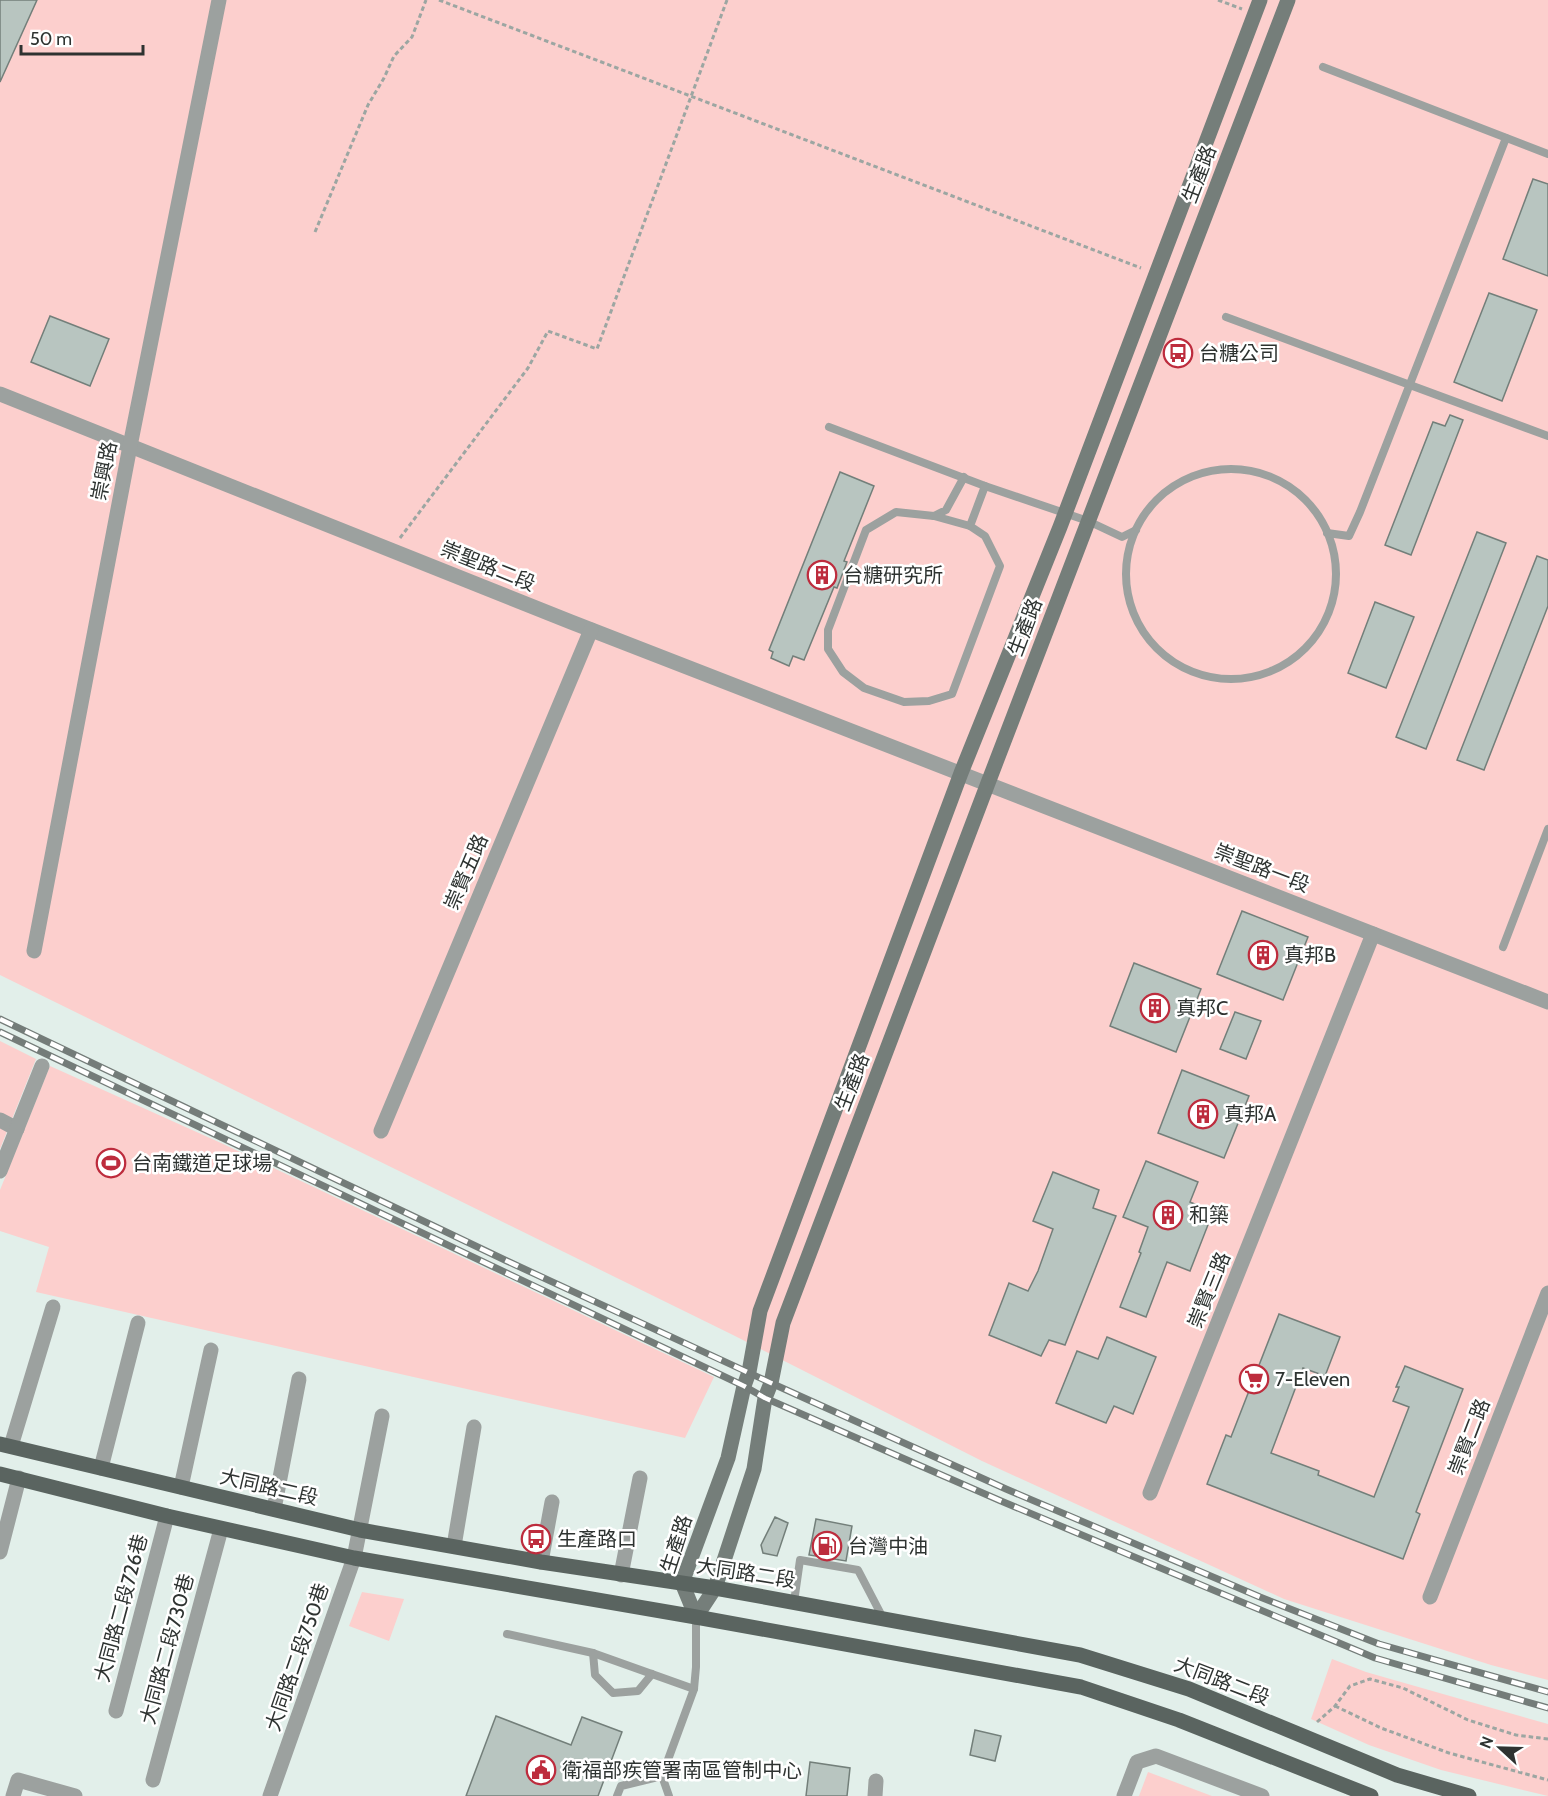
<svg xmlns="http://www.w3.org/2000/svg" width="1548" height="1796" font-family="Cabin,'Noto Sans TC',sans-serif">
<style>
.green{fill:#fccfcd}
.building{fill:#b8c5c0;stroke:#737f7a;stroke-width:1.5}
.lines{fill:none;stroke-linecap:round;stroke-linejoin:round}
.path{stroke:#9ca6a2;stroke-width:3;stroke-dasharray:4.5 3;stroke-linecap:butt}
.lane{stroke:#9ca19f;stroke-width:8}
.street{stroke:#9ca19f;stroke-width:15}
.secondary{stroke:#757e7a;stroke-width:15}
.primary{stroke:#5a6460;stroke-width:15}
.rail-casing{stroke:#747c79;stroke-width:7}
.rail{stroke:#fff;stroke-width:4.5;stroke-dasharray:14;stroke-linecap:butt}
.labels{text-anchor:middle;stroke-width:5;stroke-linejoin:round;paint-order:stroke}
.street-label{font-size:20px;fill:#2e3331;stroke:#fff}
.poi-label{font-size:20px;fill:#2e3331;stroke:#fff;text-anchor:start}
</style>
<rect width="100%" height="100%" fill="#e2efea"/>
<g class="green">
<path d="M0,0H1548V1680L1491,1665L1284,1599L982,1461L733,1335L0,975Z"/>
<path d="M0,1041L36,1059L0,1149Z"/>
<path d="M50,1066L221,1143L714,1377L685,1438L36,1292L49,1247L0,1231V1190Z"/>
<path d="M362,1592L404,1599L389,1641L349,1626Z"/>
<path d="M1332,1659L1366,1672L1548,1724V1796L1441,1770L1369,1745L1311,1719Z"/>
<path d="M1148,1772L1212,1796H1139Z"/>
</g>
<g class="building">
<path d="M0,0H37L0,82Z"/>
<path d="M1533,179L1548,184V276L1503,259Z"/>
<path d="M1489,293L1537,310L1502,401L1454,382Z"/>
<path d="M50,316L109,339L90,386L31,362Z"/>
<path d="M1450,415L1463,420L1411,555L1385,545L1433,422L1445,426Z"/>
<path d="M840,472L874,486L844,561L847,562L837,588L834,587L804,660L793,656L789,666L771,658L773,652L769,650Z"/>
<path d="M1477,532L1506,543L1426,749L1396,737Z"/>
<path d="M1537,556L1548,560V606L1484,770L1457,760Z"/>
<path d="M1375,602L1414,617L1386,688L1348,673Z"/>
<path d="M1242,911L1308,937L1283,1000L1217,974Z"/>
<path d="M1134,963L1201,989L1176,1052L1110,1026Z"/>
<path d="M1235,1012L1261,1021L1246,1059L1220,1049Z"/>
<path d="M1182,1070L1249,1096L1224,1158L1158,1133Z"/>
<path d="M1146,1161L1198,1182L1190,1202L1213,1212L1190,1271L1167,1262L1146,1317L1120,1307L1141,1253L1139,1252L1148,1227L1123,1217Z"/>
<path d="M1053,1172L1099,1190L1093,1208L1116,1216L1065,1345L1049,1340L1041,1356L989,1335L1009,1283L1028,1291L1038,1271L1053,1229L1033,1221Z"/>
<path d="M1279,1314L1340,1337L1325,1376L1303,1368L1271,1453L1319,1471L1318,1475L1374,1497L1409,1407L1393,1401L1399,1387H1396L1405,1366L1463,1389L1416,1512L1420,1514L1403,1559L1207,1484L1226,1435L1231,1437Z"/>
<path d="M1107,1337L1156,1357L1133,1414L1114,1406L1106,1423L1056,1403L1077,1351L1098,1359Z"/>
<path d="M775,1517L788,1523L777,1556L763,1553L761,1545Z"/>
<path d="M816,1519L852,1526L846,1561L809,1555Z"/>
<path d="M496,1716L571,1745L582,1717L622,1732L598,1796H466Z"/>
<path d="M975,1730L1001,1736L995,1761L970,1755Z"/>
<path d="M810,1762L850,1768L847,1796H806Z"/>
</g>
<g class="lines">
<g class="path">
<path d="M439,0L1141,268"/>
<path d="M1218,0L1242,9"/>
<path d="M315,232L368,105L384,78L394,56L412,37L426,0"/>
<path d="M400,538L528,368L548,331L597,349L727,0"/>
<path d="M1335,1706L1381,1728L1449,1753L1548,1780"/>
<path d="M1317,1722L1335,1706L1350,1686L1370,1679L1403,1688L1468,1720L1516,1735L1548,1739"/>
</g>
<g class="lane">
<path d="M1323,67L1548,154"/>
<path d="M1226,317L1548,436"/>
<path d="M829,427L985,486L1088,521L1122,537L1136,530"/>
<circle cx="1231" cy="574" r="105"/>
<path d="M964,477L946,510L934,516L896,512L866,530L828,630V649L843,672L864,688L904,702L929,701L952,694L1000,566L985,536L970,526L985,486"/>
<path d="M934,516L970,526"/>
<path d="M1327,533L1349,536L1360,512L1506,138"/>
<path d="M1503,947L1548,829"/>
<path d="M794,1602L800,1560L858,1570L883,1618"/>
<path d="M507,1634L593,1653L694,1689"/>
<path d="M593,1653L595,1675L613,1693L638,1691L652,1674"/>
<path d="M617,1796L621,1786L662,1776"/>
<path d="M669,1796L662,1776L694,1689L696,1667V1617"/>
</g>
<g class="street">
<path d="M0,394L571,622L1548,1002"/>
<path d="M34,951L130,446L219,0"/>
<path d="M0,1120L17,1129"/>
<path d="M381,1131L591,630"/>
<path d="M0,1171L42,1066"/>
<path d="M11,1446L53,1307"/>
<path d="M101,1468L138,1323"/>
<path d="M181,1487L211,1350"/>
<path d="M1150,1493L1373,934"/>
<path d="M274,1509L299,1379"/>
<path d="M454,1546L474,1427"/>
<path d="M0,1552L19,1478"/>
<path d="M541,1562L552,1502"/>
<path d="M621,1575L640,1478"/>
<path d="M1430,1597L1548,1293"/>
<path d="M116,1711L167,1516"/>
<path d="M153,1780L221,1529"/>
<path d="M13,1796L18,1780L75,1796"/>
<path d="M270,1796L354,1558L382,1416"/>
<path d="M875,1796L876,1781"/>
<path d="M1124,1796L1137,1762L1156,1756L1262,1796"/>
</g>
<g class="secondary">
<path d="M696,1617L715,1588L754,1469L765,1398L771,1383L783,1323L988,783L1288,0"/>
<path d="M696,1617L682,1583L728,1458L744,1386L749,1372L760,1311L961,773L1060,527L1260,0"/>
</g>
<g class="primary">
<path d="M0,1444L360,1530L541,1562L715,1588L1080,1655L1189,1689L1397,1775L1469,1796"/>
<path d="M0,1474L167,1516L354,1558L696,1617L1081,1687L1179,1720L1371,1796"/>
</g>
<g class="rail-casing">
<g id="rail">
<path d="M0,1019L507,1261L771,1383L1006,1489L1260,1597L1379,1644L1548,1692"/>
<path d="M0,1032L744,1386L765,1398L1001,1501L1375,1658L1548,1708"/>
</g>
</g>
<use href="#rail" class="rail"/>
</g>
<defs>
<g id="bus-ring" transform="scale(1.5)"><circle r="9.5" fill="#fff" stroke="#bd2c3d" stroke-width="1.5"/><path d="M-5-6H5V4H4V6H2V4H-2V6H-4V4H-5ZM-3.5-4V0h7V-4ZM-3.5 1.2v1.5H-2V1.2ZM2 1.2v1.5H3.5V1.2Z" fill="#bd2c3d"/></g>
<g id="building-ring" transform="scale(1.5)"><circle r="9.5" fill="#fff" stroke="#bd2c3d" stroke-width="1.5"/><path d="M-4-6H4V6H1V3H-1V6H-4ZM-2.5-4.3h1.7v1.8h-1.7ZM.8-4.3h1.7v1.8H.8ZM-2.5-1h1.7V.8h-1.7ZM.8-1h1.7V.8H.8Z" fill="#bd2c3d"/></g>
<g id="stadium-ring" transform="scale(1.5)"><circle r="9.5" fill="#fff" stroke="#bd2c3d" stroke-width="1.5"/><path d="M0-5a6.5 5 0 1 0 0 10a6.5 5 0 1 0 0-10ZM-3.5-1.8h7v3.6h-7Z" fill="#bd2c3d"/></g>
<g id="supermarket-ring" transform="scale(1.5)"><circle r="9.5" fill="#fff" stroke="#bd2c3d" stroke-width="1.5"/><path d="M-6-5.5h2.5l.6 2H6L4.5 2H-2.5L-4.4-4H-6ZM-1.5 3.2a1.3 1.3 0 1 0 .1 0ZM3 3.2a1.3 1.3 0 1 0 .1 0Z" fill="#bd2c3d"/></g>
<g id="fuel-ring" transform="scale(1.5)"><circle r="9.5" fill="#fff" stroke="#bd2c3d" stroke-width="1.5"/><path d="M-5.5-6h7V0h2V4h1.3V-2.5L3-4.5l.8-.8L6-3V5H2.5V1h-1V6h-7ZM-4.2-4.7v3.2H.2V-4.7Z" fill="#bd2c3d"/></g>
<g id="civic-ring" transform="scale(1.5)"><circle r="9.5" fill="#fff" stroke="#bd2c3d" stroke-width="1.5"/><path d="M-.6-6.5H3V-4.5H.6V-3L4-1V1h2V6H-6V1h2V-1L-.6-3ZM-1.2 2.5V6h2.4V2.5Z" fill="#bd2c3d"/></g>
</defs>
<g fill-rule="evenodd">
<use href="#bus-ring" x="1178" y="353"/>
<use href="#building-ring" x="822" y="575"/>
<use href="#building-ring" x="1263" y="955"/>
<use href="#building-ring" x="1155" y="1008"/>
<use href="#building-ring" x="1203" y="1114"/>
<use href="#stadium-ring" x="111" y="1163"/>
<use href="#building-ring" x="1168" y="1215"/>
<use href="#supermarket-ring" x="1254" y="1379"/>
<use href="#bus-ring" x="536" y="1539"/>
<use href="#fuel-ring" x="827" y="1546"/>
<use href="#civic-ring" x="541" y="1770"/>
</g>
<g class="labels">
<g class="street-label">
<text transform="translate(1199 174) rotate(-69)" y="7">生產路</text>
<text transform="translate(104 471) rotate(-79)" y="7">崇興路</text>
<text transform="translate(488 566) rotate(22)" y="7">崇聖路二段</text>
<text transform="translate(1025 627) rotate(-69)" y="7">生產路</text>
<text transform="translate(1262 868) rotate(21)" y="7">崇聖路一段</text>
<text transform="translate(466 872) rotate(-67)" y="7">崇賢五路</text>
<text transform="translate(852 1082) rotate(-69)" y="7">生產路</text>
<text transform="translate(1209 1290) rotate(-68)" y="7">崇賢三路</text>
<text transform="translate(1469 1437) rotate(-69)" y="7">崇賢二路</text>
<text transform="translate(269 1487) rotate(13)" y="7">大同路二段</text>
<text transform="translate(676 1544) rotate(-72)" y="7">生產路</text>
<text transform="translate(746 1573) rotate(9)" y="7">大同路二段</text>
<text transform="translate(121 1608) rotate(-75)" y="7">大同路二段726巷</text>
<text transform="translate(167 1649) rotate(-75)" y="7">大同路二段730巷</text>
<text transform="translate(297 1657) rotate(-71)" y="7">大同路二段750巷</text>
<text transform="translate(1222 1681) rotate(21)" y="7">大同路二段</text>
</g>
<g class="poi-label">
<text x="1199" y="360">台糖公司</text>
<text x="843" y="582">台糖研究所</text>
<text x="1284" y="962">真邦B</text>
<text x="1176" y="1015">真邦C</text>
<text x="1224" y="1121">真邦A</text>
<text x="132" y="1170">台南鐵道足球場</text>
<text x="1189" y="1222">和築</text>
<text x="1275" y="1386">7-Eleven</text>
<text x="557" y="1546">生產路口</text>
<text x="848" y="1553">台灣中油</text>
<text x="562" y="1777">衛福部疾管署南區管制中心</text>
</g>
</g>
<g transform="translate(1500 1748) rotate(292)" stroke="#ffffff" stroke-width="4.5" paint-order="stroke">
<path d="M0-4.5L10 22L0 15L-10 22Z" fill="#2e3331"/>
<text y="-9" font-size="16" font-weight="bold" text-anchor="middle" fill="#2e3331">N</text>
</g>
<path d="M21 45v9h122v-9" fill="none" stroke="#2e3331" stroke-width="3"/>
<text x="30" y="45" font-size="18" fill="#2e3331" stroke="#ffffff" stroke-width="4.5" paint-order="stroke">50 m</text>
</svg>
